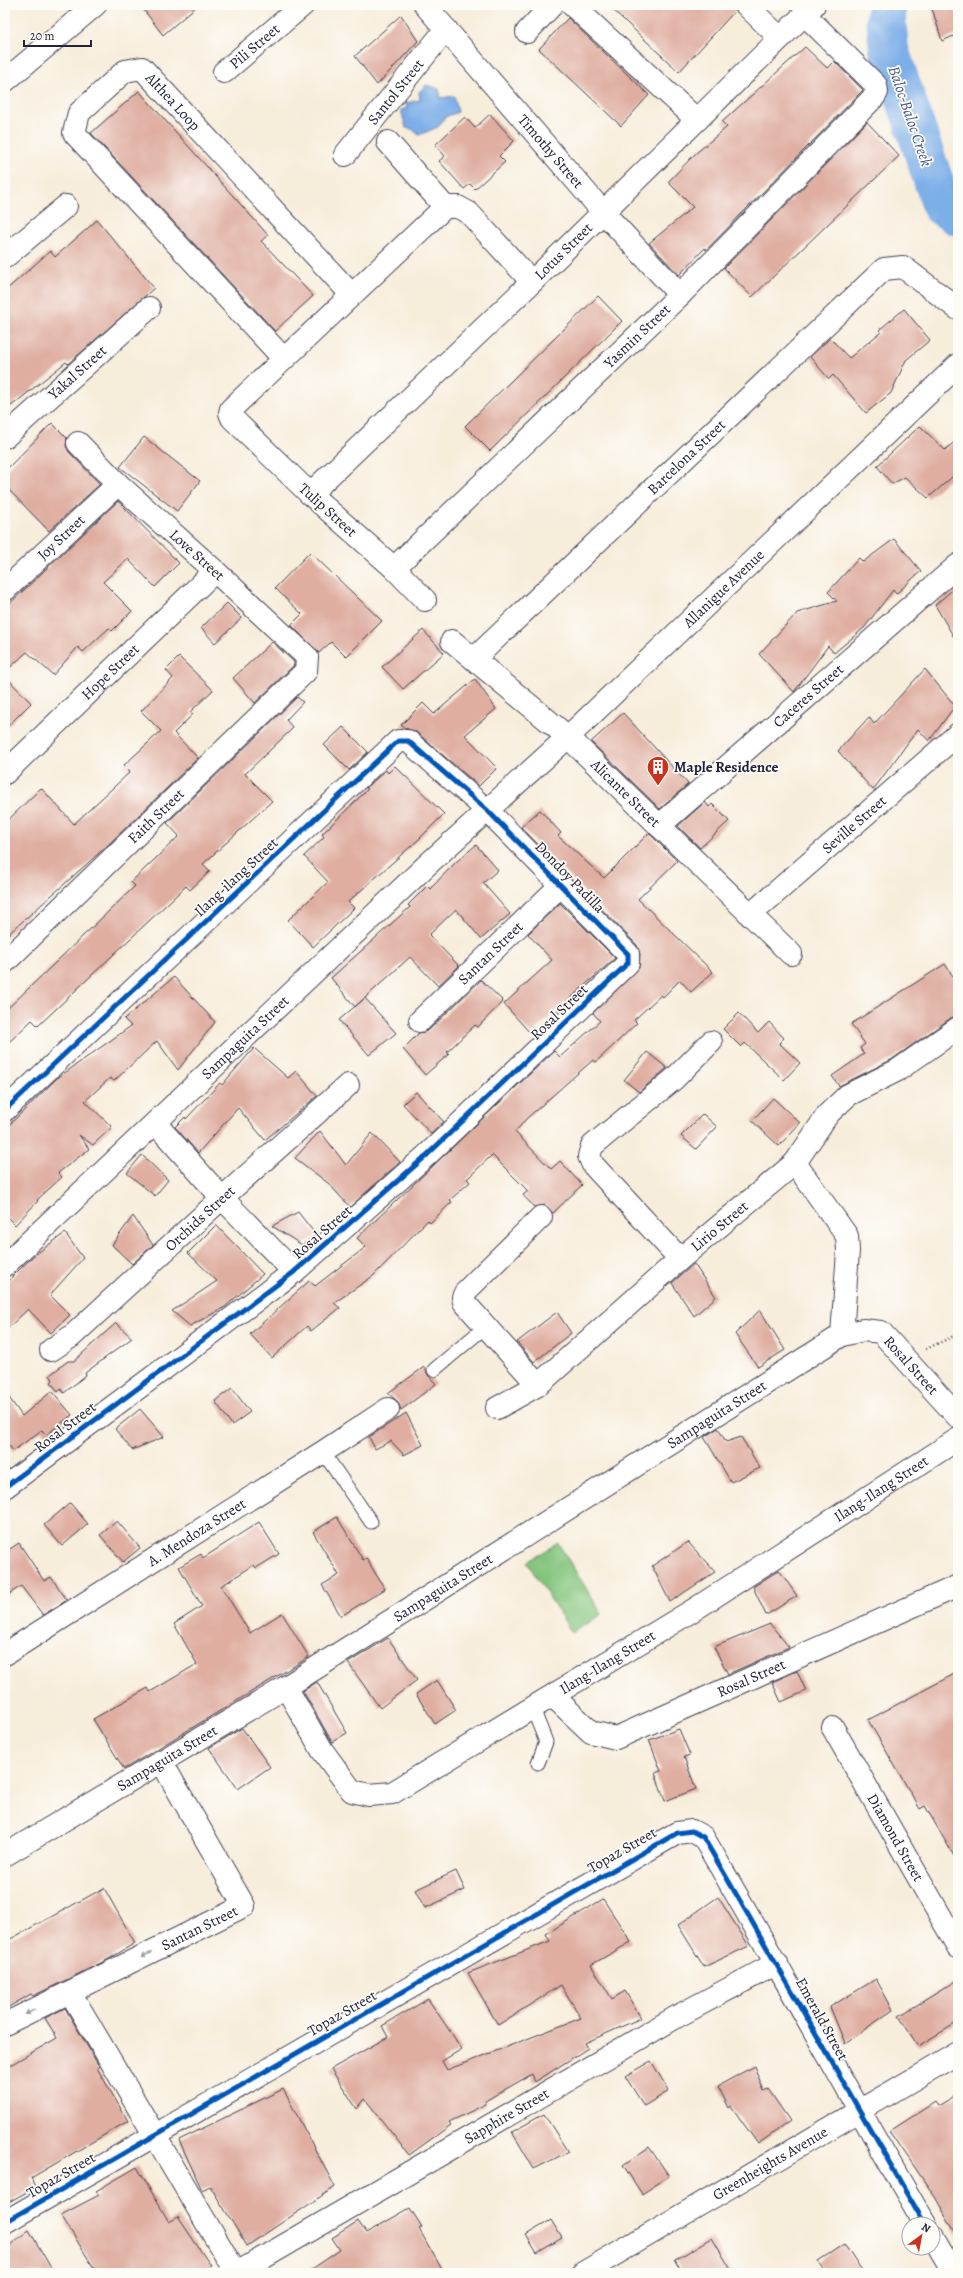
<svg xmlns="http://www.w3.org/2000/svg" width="963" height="2278" font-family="Alegreya,serif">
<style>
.green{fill:#84c57d;stroke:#53745c}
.water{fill:#7caee8;stroke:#4f6892}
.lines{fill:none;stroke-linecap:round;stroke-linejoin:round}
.river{stroke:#7caee8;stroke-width:40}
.building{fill:#dfaea1}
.lane-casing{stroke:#424053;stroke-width:15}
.street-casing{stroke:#424053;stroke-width:24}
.path{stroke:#424053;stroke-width:2.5;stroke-dasharray:1 3;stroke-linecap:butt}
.lane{stroke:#fff;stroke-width:13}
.street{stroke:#fff;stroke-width:22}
.cycleway-casing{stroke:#fdfcf7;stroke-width:8}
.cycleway{stroke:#0057b8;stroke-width:5}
.oneway{fill:#9c9ca7}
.labels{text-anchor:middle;stroke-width:3.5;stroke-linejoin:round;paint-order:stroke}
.street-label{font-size:15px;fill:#22223b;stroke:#fdfcf7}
.poi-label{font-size:15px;font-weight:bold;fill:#22223b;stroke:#fdfcf7;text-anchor:start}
.water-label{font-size:16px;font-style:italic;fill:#465a80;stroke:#fdfcf7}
</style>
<rect width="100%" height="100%" fill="#fdfcf7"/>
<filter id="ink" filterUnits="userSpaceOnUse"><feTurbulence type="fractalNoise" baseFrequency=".025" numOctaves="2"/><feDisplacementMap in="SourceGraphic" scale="8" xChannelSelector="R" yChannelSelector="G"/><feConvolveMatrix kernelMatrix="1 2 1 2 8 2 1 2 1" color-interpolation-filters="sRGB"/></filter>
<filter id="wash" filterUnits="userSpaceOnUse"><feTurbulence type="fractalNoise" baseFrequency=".012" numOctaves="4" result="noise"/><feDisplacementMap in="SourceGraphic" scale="16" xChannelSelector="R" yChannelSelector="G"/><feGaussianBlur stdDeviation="0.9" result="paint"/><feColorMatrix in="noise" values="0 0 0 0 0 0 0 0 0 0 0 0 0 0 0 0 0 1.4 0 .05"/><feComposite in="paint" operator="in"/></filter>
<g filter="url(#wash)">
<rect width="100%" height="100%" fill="#f7eddb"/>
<path class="green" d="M558,1543L602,1614L572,1633L527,1562Z"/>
<path class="water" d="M426,85L439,89L441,98L454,96L458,112L445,117L438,127L419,135L412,129L406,128L401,110L407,108L406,103L420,100L419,92Z"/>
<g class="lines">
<path class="river" d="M887,5L886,20L889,50L942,206L958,216"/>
</g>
<g id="blocks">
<g class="building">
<path d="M140,5H198L163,35Z"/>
<path d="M608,5H734L735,11L679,72Z"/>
<path d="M931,5H958V34L942,41Z"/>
<path d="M401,15L418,41L377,85L355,56Z"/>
<path d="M568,18L649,95L621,126L539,49Z"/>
<path d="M805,47L827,68L834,61L863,90L706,250L705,248L679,275L649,243L693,207L668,182L695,154L727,127L722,122Z"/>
<path d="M139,91L268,235L261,241L313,296L275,331L91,133Z"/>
<path d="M490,114L514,141L499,156L505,162L475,189L470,184L464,189L439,161L445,156L435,145L465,117L475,128Z"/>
<path d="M867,122L899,156L752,297L724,268Z"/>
<path d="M97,220L154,288L68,364L66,362L5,411V291L50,251L55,257Z"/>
<path d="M598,296L622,321L490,451L465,426Z"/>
<path d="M904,309L930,340L906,360L891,393L866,413L833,375L829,379L810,357L830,338L849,358L881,332L879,330Z"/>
<path d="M52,423L67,438L66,446L69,452L100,484L49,531L5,486V471Z"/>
<path d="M920,426L945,450L958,439V472L928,498L905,477L892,484L877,466Z"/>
<path d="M144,437L200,481L177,511L120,467Z"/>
<path d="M118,501L179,563L155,587L128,559L103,582L132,611L112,631L109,628L83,652L78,647L53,675L27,652L5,672V608Z"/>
<path d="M894,539L921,571L896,594L893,590L864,628L834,653L828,646L794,692L759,654L797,613L837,601L828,592L859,558L863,562Z"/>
<path d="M310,552L382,621L346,657L331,642L319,653L291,625L302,614L275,588Z"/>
<path d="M958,585V644L935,605Z"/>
<path d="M227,603L242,618L215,643L201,628Z"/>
<path d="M423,630L444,653L403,689L382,667Z"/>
<path d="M272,642L294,662V665L255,703L233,678Z"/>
<path d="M179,657L213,690L190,712L193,714L174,733L198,758L108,845L5,937V823L41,788L74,824L130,772L123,766L161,731L141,711L173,678L166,670Z"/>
<path d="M925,669L955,706L929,741L918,729L873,790L838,751L869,717L874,724Z"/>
<path d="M5,676L31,703L5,729Z"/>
<path d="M475,679L496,709L465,735L497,768L479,786L416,732L405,728L401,725L423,703L434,714Z"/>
<path d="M297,697L303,702L286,720L293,728L245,774L272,801L203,864L210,871L190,890L186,886L38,1026L32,1020L5,1046V1011L135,886L131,882L179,836L167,823Z"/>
<path d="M623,713L688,784L660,809L591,742Z"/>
<path d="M343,727L368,752L349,770L324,745Z"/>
<path d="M395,766L444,814L418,840L348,902L354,908L313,947L288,920L328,882L304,856L324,837L322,834L368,789L366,788L386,770L388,773Z"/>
<path d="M705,802L709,807L712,804L729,821L700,848L678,826Z"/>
<path d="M540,810L561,833L558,836L604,878L649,833L677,861L638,899L713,972L691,992L680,980L663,997L661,995L634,1020L637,1023L596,1062L593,1060L526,1119L515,1132L551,1169L560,1161L582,1185L553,1213L545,1205L534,1207L523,1195L528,1191L492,1155L467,1179L470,1182L450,1200L452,1202L430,1223L428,1220L373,1276L334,1303L340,1308L311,1331L307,1326L272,1358L250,1334L309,1281L315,1286L366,1247L357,1238L554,1051L560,1057L600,1021L593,1013L639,968L640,954L637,945L521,827Z"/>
<path d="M476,845L498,870L483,883L510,914L481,939L456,909L429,935L459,966L438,986L410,957L355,1007L331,978L410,907L408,905L427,886L430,889L456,862Z"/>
<path d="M560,903L615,958L531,1034L504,1004L552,960L528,934Z"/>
<path d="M945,964L958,984V1015L951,1018L891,1060L839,1086L832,1076L864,1054L860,1048L865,1044L851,1024Z"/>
<path d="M174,977L215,1022L178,1070L157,1041L114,1081L110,1078L85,1101L112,1127L93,1145L79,1135L89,1149L58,1173L62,1177L37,1200L38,1201L15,1225L5,1215V1129L56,1079L131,1026L124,1019Z"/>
<path d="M481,980L503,1001L478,1027L475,1025L447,1052L449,1054L425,1075L403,1049L419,1033L429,1030Z"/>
<path d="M365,998L396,1033L369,1055L339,1020Z"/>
<path d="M739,1013L758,1033L769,1022L784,1038L779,1043L800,1063L784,1080L745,1043L741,1047L723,1029Z"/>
<path d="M254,1048L288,1078L296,1071L317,1096L265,1140L238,1108L198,1153L175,1127L185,1117L186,1119L220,1083L222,1085Z"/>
<path d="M647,1052L667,1068L639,1092L624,1080Z"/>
<path d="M416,1092L444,1122L431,1134L403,1104Z"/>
<path d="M773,1098L800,1123L779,1146L752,1121Z"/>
<path d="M703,1114L717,1127L696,1149L681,1136Z"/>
<path d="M320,1131L346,1165L372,1133L400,1162L350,1207L328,1183L295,1158Z"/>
<path d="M142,1155L168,1180L155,1196L127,1173Z"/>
<path d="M298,1212L316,1235L302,1245L272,1226Z"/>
<path d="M133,1216L153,1245L132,1264L112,1245Z"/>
<path d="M216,1225L263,1274L225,1307L190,1326L172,1311L217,1281L188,1253Z"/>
<path d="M65,1233L83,1258L50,1295L70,1315L51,1333L28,1309L5,1331V1284L32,1257Z"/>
<path d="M694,1264L716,1297L694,1316L672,1283Z"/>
<path d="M760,1310L785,1350L758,1367L735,1334Z"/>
<path d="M557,1312L571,1333L534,1362L517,1342Z"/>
<path d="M116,1323L132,1338L85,1373L86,1375L64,1393L61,1389L58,1392L51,1382L53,1380L50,1375L68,1361H74Z"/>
<path d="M424,1367L428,1375L436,1384L401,1410L398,1402L388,1393Z"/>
<path d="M232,1388L250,1412L232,1425L215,1401Z"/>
<path d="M52,1391L72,1415L46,1435L42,1430L13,1451L5,1440V1392L22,1416Z"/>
<path d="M140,1409L164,1437L132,1450L115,1429Z"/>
<path d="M406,1413L423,1445L404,1455L391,1441L375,1449L369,1437Z"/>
<path d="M718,1428L726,1442L741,1437L760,1468L731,1482L704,1437Z"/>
<path d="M70,1503L88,1524L62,1546L44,1525Z"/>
<path d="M337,1517L363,1560L366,1558L385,1589L341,1616L322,1585L339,1575L313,1532Z"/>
<path d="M117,1521L140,1548L123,1562L100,1535Z"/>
<path d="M259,1522L279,1554L256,1568L254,1565L221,1586L250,1633L282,1613L309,1657L124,1769L93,1719L148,1688L150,1692L197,1664L174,1624L202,1606L179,1567L201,1554L203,1558Z"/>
<path d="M688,1542L715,1572L670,1602L652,1566Z"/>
<path d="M19,1543L44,1581L51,1577L67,1600L43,1615L21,1586L5,1597V1552Z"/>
<path d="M779,1570L797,1596L766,1615L753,1587Z"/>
<path d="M770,1624L789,1647L728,1674L714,1647Z"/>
<path d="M388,1638L417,1680L380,1708L348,1663Z"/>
<path d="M797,1671L806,1691L781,1702L772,1682Z"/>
<path d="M958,1672V1863L925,1806L920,1809L868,1720Z"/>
<path d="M437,1680L456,1710L435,1724L416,1694Z"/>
<path d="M317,1682L347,1733L332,1742L303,1691Z"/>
<path d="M242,1728L270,1767L238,1789L209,1748Z"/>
<path d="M679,1729L690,1755L684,1757L696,1789L665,1801L655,1773L661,1771L649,1740Z"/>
<path d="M456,1871L465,1890L425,1908L415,1890Z"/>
<path d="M104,1888L135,1943L109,1959L33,1996L31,1994L5,2009V1942Z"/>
<path d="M718,1897L749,1946L704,1967L678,1925Z"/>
<path d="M603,1899L631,1942L591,1965L612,1999L625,1991L641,2018L585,2043L588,2048L535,2082L532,2074L485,2101L486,2104L449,2122L451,2125L409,2155L365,2099L357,2109L331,2069L388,2037L382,2026L428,1999L462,2049L442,2061L447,2070L581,2018L561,1985L498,2025L468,1973L550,1941L546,1934Z"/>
<path d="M876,1979L893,2010L845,2043L830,2007Z"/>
<path d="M958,1980V2022L918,2046L899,2016Z"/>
<path d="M65,2008L99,2066L97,2068L128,2121L31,2178L36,2187L5,2204V2068L57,2038L45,2018Z"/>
<path d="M651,2061L669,2091L644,2106L625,2076Z"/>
<path d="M754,2066L764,2091L768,2089L790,2121L758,2144L731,2106L729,2108L718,2086Z"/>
<path d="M283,2089L335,2187L247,2246L210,2186L202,2190L179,2140Z"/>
<path d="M958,2094V2237L935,2197L890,2131L935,2102L938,2106Z"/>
<path d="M544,2114L568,2152L534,2169L512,2132Z"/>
<path d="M649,2147L669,2176L642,2194L623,2165Z"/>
<path d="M137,2167L169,2222L178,2217L211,2266L198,2273H97L61,2215L99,2195L96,2191Z"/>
<path d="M410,2208L422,2227L419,2229L444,2273H306L340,2250L332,2238L358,2221L366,2233Z"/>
<path d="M551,2220L562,2238L537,2253L526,2235Z"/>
<path d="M29,2230L54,2273H5V2249Z"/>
<path d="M712,2238L733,2273H683L675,2260Z"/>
<path d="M844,2244L863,2273H826L818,2261Z"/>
</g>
</g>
</g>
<g filter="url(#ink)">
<use href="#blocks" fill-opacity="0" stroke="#424053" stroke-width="1"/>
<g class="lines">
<g class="lane-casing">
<g id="lane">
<path d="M434,1370L485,1327"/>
<path d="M323,1452L371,1522"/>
<path d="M533,1709L546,1742L538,1763"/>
</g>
</g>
<g class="street-casing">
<g id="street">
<path id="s1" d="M425,5L603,212L680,295"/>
<path d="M572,5L697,120"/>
<path d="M746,5L780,38"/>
<path d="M527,32L552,5"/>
<path id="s2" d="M224,72L303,5"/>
<path d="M5,81L95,5"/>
<path d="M388,142L445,207"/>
<path id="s3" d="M345,155L446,29"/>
<path d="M5,257L66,206"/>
<path id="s4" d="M283,358L74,133L79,113L125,71L142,68L351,294"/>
<path id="s5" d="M5,437L149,308"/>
<path id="s6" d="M310,494L532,282L814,5"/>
<path id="s7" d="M394,568L680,295L874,97L877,92L876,85L804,14"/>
<path id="s8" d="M5,590L118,484"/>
<path d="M425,600L394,568L310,494L232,418L230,413L231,409L445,207H458L469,213L532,282"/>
<path id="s9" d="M452,641L568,737L791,954"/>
<path id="s10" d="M474,659L884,269L903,267L958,309"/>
<path id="s11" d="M5,773L215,571"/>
<path id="s12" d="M659,826L958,565"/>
<path id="s13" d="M750,915L958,734"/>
<path id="s14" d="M5,962L306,671L307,657L215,571L118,484L78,443"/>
<path id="s15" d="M420,1021L561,885"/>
<path d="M5,1110L398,741H408L488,811L628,954V963L427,1155L294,1272L5,1487"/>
<path d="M156,1124L222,1198L294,1272"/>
<path d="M795,1163L828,1114L848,1095L898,1070L958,1028"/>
<path d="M680,1259L593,1165L589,1156L592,1146L674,1079L711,1042"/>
<path id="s16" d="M5,1265L428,864L568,737L958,365"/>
<path id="s17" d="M51,1350L72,1336L222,1198L348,1085"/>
<path d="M538,1385L464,1302L463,1297L466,1291L541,1217"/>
<path id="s18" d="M497,1408L538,1385L680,1259L795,1163L847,1236L848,1251L842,1335"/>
<path id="s19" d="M5,1654L323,1452L388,1409"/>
<path id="s20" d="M286,1687L322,1750L352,1791L369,1795L392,1793L695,1609L958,1439"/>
<path id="s21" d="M553,1696L591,1732L616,1738L958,1586"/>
<path id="s22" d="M833,1728L958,1947"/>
<path id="s23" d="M5,1855L286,1687L842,1335L863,1330L881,1332L958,1417"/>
<path d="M70,1992L236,2273"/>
<path id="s24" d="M5,2024L244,1906L161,1761"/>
<path d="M5,2222L677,1833L692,1831L703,1837C778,1965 850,2096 925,2224"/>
<path d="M933,2237L954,2273"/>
<path id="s25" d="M237,2273L678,2016L777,1963"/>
<path id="s26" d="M583,2273L958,2053"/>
</g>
</g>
<path class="path" d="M926,1349L958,1334"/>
<use href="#lane" class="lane"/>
<use href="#street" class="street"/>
<g class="cycleway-casing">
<g id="cycleway">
<path d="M5,1110L398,741H408L488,811L628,954V963L427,1155L294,1272L5,1487"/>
<path d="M5,2222L677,1833L692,1831L703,1837C778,1965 850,2096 925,2224"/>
</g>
</g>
<use href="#cycleway" class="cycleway"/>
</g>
<defs><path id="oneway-solid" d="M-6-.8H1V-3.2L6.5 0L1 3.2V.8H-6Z"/></defs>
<g class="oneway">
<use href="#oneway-solid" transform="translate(146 1955) rotate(154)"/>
<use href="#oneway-solid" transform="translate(30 2012) rotate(154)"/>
</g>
</g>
<defs>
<g id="building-pin" transform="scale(1.15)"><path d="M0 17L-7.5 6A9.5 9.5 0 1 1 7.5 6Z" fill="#c8321e" stroke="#fdfcf7"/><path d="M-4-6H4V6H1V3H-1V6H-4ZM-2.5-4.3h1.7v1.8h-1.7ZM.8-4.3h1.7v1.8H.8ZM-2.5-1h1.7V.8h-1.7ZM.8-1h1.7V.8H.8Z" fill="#fff"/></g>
</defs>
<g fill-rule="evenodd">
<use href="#building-pin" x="658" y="767"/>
</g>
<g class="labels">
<g class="street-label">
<text dy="5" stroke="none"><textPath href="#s2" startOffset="40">Pili Street</textPath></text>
<text dy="5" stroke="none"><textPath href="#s3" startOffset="81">Santol Street</textPath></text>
<text dy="5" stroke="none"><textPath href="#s4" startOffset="453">Althea Loop</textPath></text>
<text dy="5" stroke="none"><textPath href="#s1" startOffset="193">Timothy Street</textPath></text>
<text dy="5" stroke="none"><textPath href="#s6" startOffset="351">Lotus Street</textPath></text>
<text dy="5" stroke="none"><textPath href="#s7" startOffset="336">Yasmin Street</textPath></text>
<text dy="5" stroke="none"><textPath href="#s5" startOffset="97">Yakal Street</textPath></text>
<text dy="5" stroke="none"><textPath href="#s10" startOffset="293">Barcelona Street</textPath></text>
<text transform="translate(328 510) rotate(42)" y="5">Tulip Street</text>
<text dy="5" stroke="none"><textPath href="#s8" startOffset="77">Joy Street</textPath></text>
<text transform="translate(197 555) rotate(42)" y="5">Love Street</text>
<text dy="5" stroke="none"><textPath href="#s16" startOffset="987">Allanigue Avenue</textPath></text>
<text dy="5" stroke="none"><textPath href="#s11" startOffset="146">Hope Street</textPath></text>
<text dy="5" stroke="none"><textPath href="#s12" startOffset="198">Caceres Street</textPath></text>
<text dy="5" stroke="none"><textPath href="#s9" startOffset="231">Alicante Street</textPath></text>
<text dy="5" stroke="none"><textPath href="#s14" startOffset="210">Faith Street</textPath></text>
<text dy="5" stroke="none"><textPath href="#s13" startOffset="138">Seville Street</textPath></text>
<text transform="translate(236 877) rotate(-43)" y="5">Ilang-ilang Street</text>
<text transform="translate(570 877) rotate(46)" y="5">Dondoy Padilla</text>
<text dy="5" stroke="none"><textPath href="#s15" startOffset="98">Santan Street</textPath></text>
<text transform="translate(559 1012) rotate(-44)" y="5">Rosal Street</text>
<text dy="5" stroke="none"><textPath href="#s16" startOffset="331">Sampaguita Street</textPath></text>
<text dy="5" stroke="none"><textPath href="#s17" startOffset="199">Orchids Street</textPath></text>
<text dy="5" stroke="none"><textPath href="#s18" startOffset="288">Lirio Street</textPath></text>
<text transform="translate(322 1232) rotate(-41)" y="5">Rosal Street</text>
<text dy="5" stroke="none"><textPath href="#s23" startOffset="1070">Rosal Street</textPath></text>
<text dy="5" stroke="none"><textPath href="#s23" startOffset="837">Sampaguita Street</textPath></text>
<text transform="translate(65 1427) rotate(-37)" y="5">Rosal Street</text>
<text dy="5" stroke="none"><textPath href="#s20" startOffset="740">Ilang-Ilang Street</textPath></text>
<text dy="5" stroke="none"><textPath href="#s19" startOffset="227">A. Mendoza Street</textPath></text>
<text dy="5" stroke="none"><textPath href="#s23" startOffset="513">Sampaguita Street</textPath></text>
<text dy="5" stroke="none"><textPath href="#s20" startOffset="416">Ilang-Ilang Street</textPath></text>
<text dy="5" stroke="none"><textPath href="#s21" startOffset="226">Rosal Street</textPath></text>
<text dy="5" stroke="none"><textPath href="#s23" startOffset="189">Sampaguita Street</textPath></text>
<text dy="5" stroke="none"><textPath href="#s22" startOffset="126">Diamond Street</textPath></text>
<text transform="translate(622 1850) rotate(-30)" y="5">Topaz Street</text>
<text dy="5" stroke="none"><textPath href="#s24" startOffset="217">Santan Street</textPath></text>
<text transform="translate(342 2013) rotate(-30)" y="5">Topaz Street</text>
<text transform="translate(822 2019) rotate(61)" y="5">Emerald Street</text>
<text dy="5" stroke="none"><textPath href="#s25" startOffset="312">Sapphire Street</textPath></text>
<text dy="5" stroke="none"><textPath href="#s26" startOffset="217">Greenheights Avenue</textPath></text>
<text transform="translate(61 2175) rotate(-30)" y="5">Topaz Street</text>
</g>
<g class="poi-label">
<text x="674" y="772">Maple Residence</text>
</g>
<g class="water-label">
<text transform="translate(911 116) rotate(71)" y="6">Baloc-Baloc Creek</text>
</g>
</g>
<rect width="963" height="2278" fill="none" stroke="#fdfcf7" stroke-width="20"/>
<g transform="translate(921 2236) rotate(32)"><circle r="19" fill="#fdfcf7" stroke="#a5a5ac"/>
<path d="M0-3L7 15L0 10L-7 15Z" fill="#c8321e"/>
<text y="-6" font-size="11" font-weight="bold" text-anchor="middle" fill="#22223b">N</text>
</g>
<path d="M24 40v6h67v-6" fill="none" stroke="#22223b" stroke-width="2"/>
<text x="30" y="40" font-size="12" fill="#22223b" stroke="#fdfcf7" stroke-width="3" paint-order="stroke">20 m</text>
</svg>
